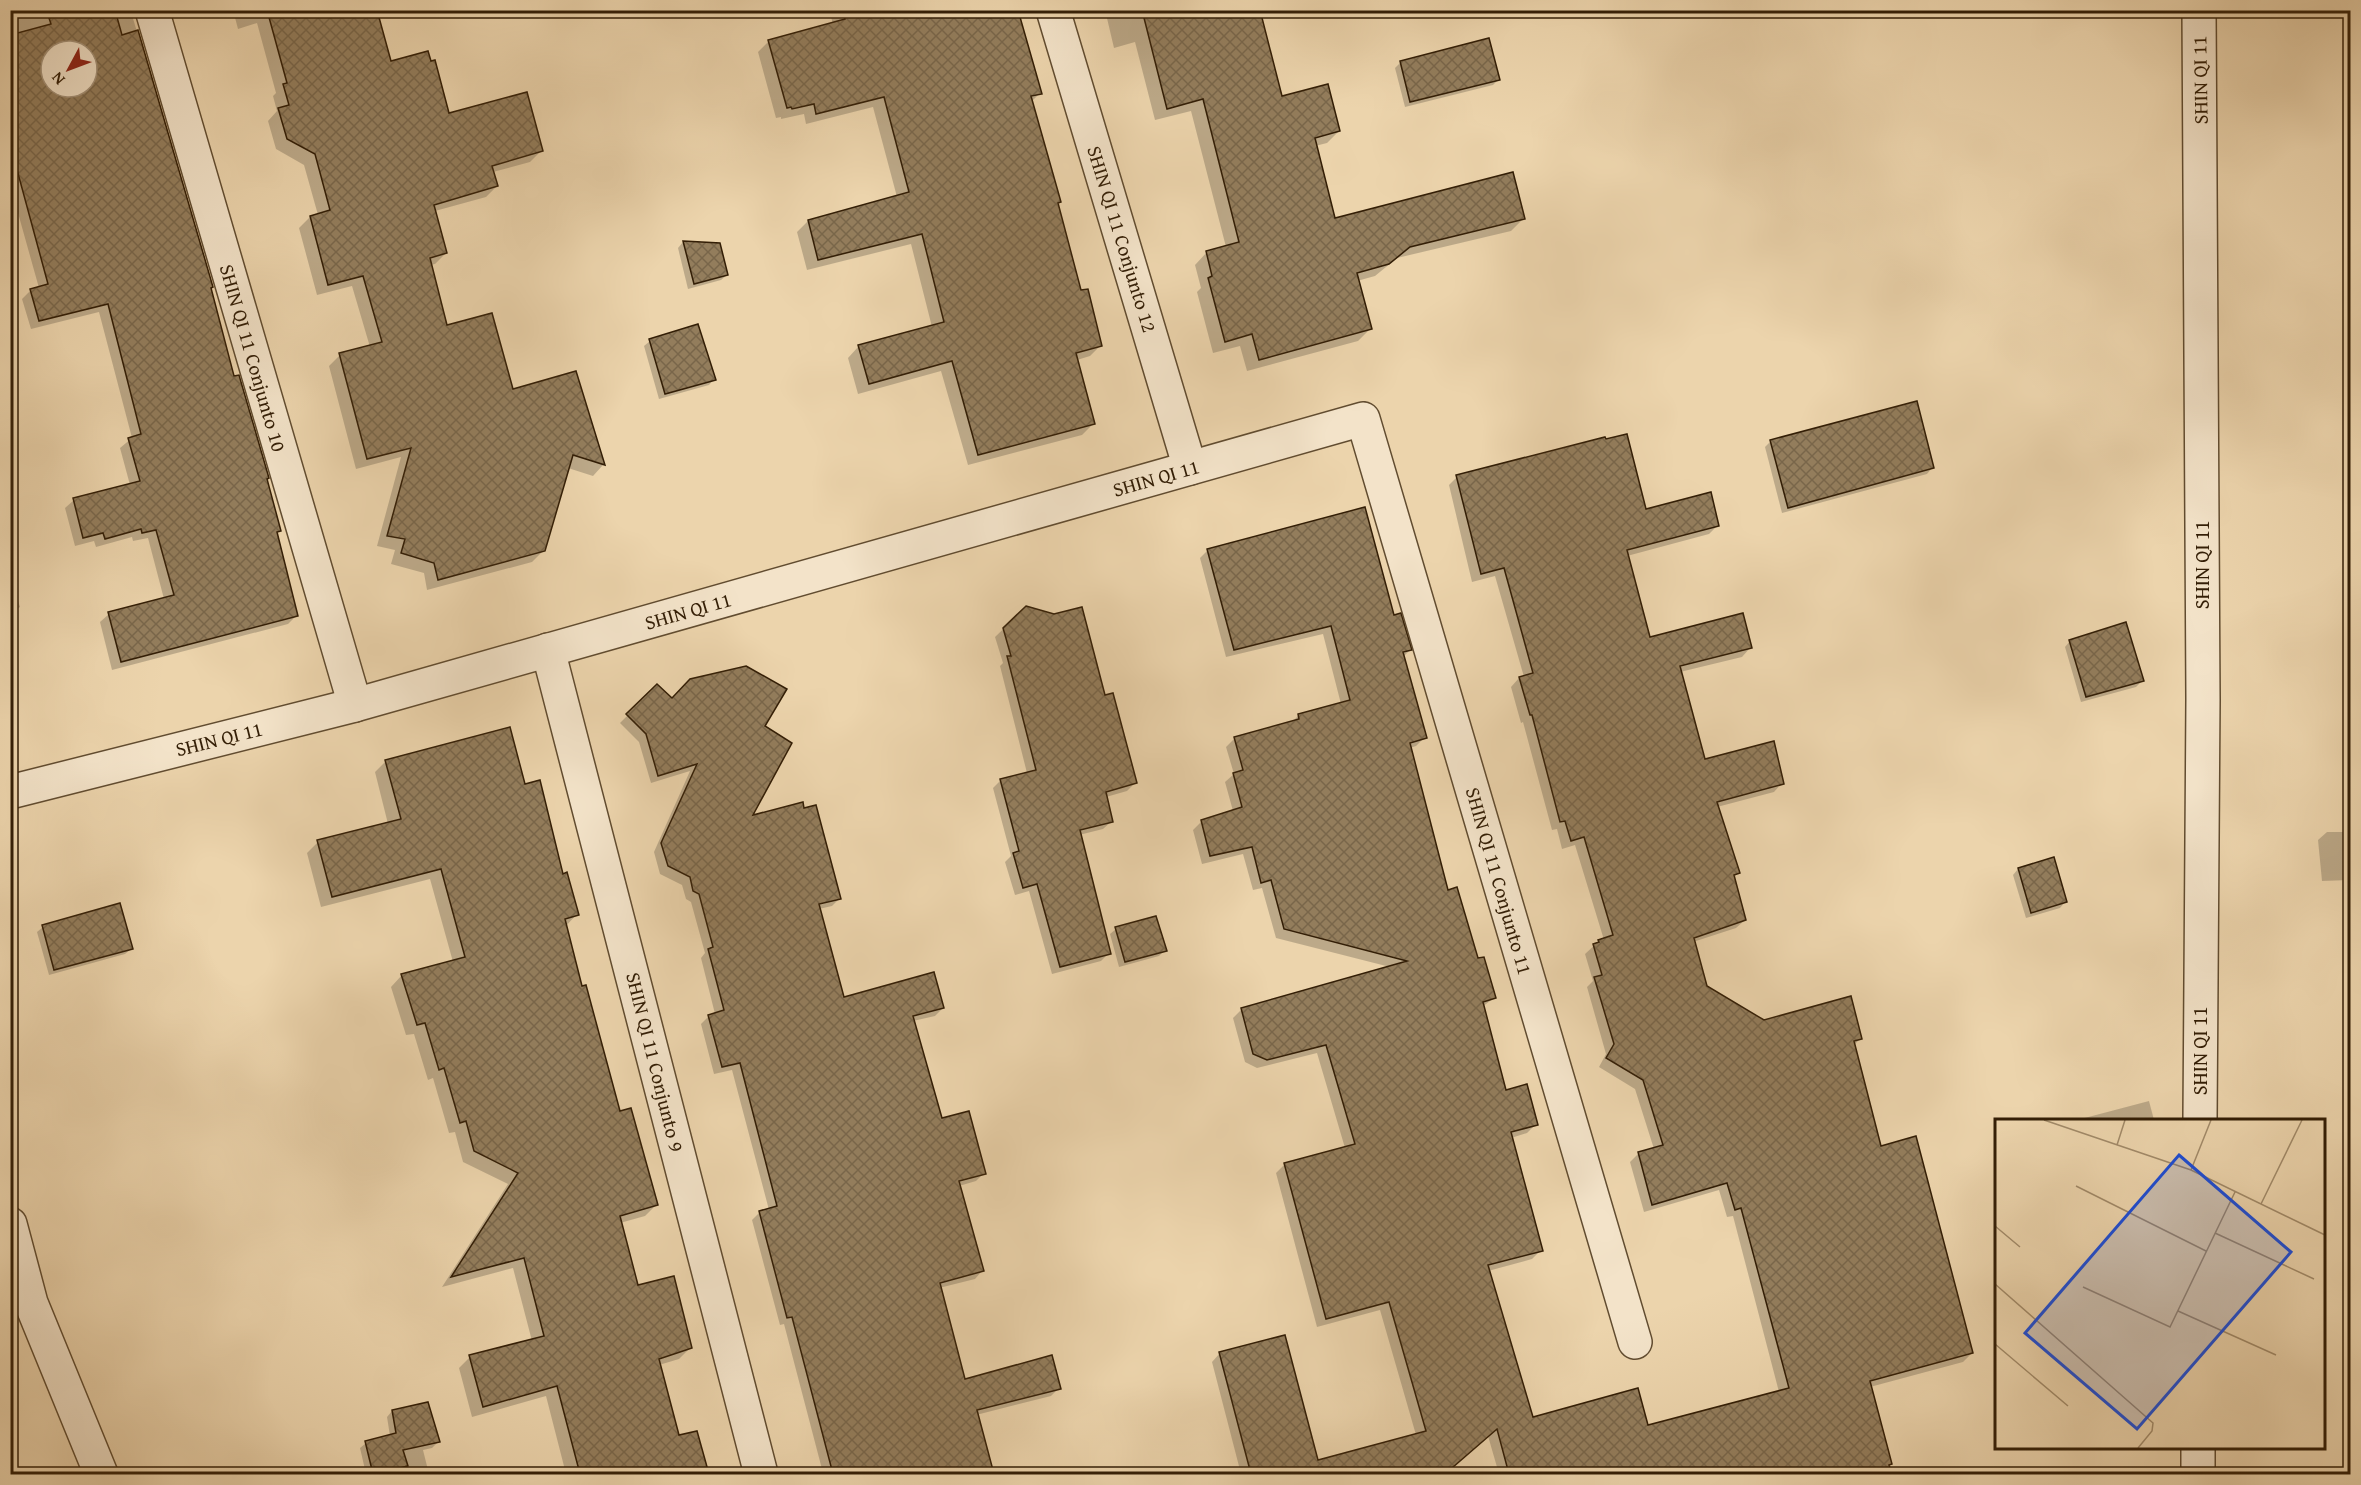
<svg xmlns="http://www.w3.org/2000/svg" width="2361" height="1485" font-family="'Gentium Book Plus',serif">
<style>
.shadow{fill:#0003;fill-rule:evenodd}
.building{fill:url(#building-cross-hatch);stroke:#331e06;stroke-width:1.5;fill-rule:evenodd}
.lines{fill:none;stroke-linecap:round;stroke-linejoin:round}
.minor-casing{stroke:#614c30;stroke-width:36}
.minor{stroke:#f3e3c9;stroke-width:33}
.labels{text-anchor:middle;stroke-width:4.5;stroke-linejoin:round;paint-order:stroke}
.street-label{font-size:20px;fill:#331e06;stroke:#f3e3c9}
.inset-road{fill:none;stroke:#a28b6a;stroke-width:1.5}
.view{fill:#1d4ed8;fill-opacity:0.15;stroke:#1d4ed8;stroke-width:3}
.inset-edge{fill:none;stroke:#331e06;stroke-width:3}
</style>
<defs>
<pattern id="building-cross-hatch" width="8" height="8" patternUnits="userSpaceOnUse" patternTransform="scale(1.5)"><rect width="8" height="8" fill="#937d5c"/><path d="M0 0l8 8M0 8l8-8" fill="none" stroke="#79664a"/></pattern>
</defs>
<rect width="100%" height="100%" fill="#ecd4ac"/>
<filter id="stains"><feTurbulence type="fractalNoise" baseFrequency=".00333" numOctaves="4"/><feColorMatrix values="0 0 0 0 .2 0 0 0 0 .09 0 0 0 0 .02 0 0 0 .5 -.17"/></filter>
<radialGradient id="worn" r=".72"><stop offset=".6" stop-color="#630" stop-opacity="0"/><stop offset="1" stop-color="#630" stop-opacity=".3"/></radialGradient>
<g class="shadow">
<path d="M10,10H133L132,15L212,287L210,289L233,378L279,530L276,534L297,615L288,624L112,670L100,622L109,614L164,599L148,538L133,541L132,537L96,547L94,541L75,546L65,508L74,500L130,485L120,448L132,438L99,312L31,329L22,299L31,290L39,288L18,213L10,215ZM51,51H87V87H51Z"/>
<path d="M233,10H376L390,63L448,114L541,151L530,162L493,172L497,186L486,197L435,211L446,253L435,264L430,265L446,326L512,391L575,373L603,465L593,476L568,468L544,550L532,562L427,590L424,573L391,564L395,550L377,546L401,457L356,469L329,366L340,355L370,347L352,286L317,295L299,228L310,217L318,215L304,165L276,149L268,121L277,111L273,96L276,93L257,23L238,29Z"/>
<path d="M829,10H1018L1040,93L1031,102L1056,204L1080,292L1101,345L1090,356L1077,360L1093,424L1082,435L968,465L941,371L858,394L848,358L858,347L932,327L911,244L807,270L797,232L808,221L897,197L873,107L806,124L804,114L781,119V117L776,118L758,52L769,41L833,24Z"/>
<path d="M1109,10H1258L1281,97L1339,131L1327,143L1315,146L1333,220L1523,219L1511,231L1397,258L1375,276L1357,281L1370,329L1358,341L1247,371L1240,346L1213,353L1197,292L1201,288L1195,265L1207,252L1226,247L1191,111L1155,120L1135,42L1114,48L1106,14Z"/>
<path d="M1401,62L1498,80L1493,85L1405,107L1395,68Z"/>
<path d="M683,242L727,275L721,280L688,289L678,248Z"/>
<path d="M650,341L714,379L709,385L659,399L644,346Z"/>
<path d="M1771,441L1932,468L1927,474L1782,513L1765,447Z"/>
<path d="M1457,477L1718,525L1709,534L1627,556L1649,639L1750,648L1742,657L1680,672L1704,761L1782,783L1774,792L1717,807L1738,873L1733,878L1745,920L1736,928L1693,942L1706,987L1764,1021L1861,1038L1853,1046L1880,1148L1972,1353L1963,1362L1870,1387L1889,1469L1884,1474H1499L1488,1436L1444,1474H1241L1212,1362L1220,1353L1317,1461L1416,1435L1380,1310L1317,1327L1276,1173L1285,1164L1345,1148L1317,1053L1257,1068L1245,1062L1233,1018L1242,1009L1390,967L1276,938L1262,888L1253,890L1243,854L1202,864L1193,830L1202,821L1233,811L1225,782L1234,774L1226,747L1235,738L1291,723L1299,715L1341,704L1323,634L1226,657L1200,558L1208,550L1393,617L1410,650L1403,657L1425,737L1416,746L1410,748L1447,892L1494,998L1482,1007L1505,1092L1536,1124L1527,1133L1511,1138L1541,1250L1532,1259L1488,1271L1532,1419L1647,1427L1779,1392L1733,1216L1727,1217L1719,1190L1644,1212L1630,1162L1639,1153L1654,1149L1635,1089L1599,1067L1606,1054L1587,987L1593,981L1585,954L1599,941L1604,940L1575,845L1562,849L1557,829L1552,830L1523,722L1521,723L1511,687L1519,678L1524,677L1495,576L1472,582L1449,485Z"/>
<path d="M2350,574V619H2348V577Z"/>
<path d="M10,577L20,607L10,614Z"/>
<path d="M1026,607L1104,697L1135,783L1127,791L1106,797L1112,821L1103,829L1079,835L1109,953L1101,961L1052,974L1029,891L1015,895L1005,862L1011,856L993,788L1001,780L1027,773L1000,666L1003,663L995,637Z"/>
<path d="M2070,641L2142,681L2136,687L2081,702L2065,647Z"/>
<path d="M657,686L672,700L763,727L750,818L840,898L832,906L819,909L843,998L943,1008L935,1016L913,1021L941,1119L984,1173L976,1181L959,1186L982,1271L975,1279L939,1288L964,1381L1059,1388L1051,1396L976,1415L992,1474H821L823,1473L784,1324L780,1325L752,1220L760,1212L769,1210L732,1070L714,1074L701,1024L709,1016L715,1014L701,958L705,953L691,902L686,899L682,885L660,874L654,852L690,771L651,783L639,742L620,723Z"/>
<path d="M386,761L524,786L577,914L565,927L581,988L619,1113L656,1205L645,1216L620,1223L637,1287L691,1347L679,1359L659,1365L678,1437L696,1432L708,1474H566L546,1396L472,1417L459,1368L470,1357L532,1341L513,1268L442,1287L508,1184L463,1162L455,1132L449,1133L433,1078L428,1080L414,1034L406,1035L391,987L402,975L453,962L430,879L321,907L307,853L318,842L388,824L375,772Z"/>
<path d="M2327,832H2350V880L2322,881L2318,840Z"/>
<path d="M2018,869L2065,902L2060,908L2026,918L2013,875Z"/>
<path d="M43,927L131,949L125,954L49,975L37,932Z"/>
<path d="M1116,929L1165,950L1159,956L1119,967L1110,934Z"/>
<path d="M2149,1101L2154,1120H2077Z"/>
<path d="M392,1411L438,1442L432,1448L423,1450L429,1474H366L360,1448L366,1443L390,1436L387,1417Z"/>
</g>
<g class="building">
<path d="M76,10H115L122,35L138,30L213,287L211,288L234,376L239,375L269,478L267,479L281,531L277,532L298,616L121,662L108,612L174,595L156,530L142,533L141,529L105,539L103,533L83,538L73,498L140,481L128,438L141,434L108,304L39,321L30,289L48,284L10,144V35L51,24L49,18ZM51,51H87V87H51Z"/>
<path d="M267,10H377L391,61L428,51L431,61L435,60L449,113L527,92L543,151L492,166L498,186L434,205L447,253L430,258L447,325L492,313L513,389L576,371L605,465L573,455L545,551L438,580L434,563L401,553L405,539L387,536L411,448L367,459L339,353L382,342L363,276L328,285L310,216L330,210L315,154L287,139L278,108L289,105L283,84L287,83Z"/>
<path d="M842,10H1018L1042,94L1031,96L1061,202L1058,203L1081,290L1088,289L1102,346L1076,353L1095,424L978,455L952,361L869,384L858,345L944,322L922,234L818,260L808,220L909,192L884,97L816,114L814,104L792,109L791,107L787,108L768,40L845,19Z"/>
<path d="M1142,10H1260L1282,96L1328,84L1340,131L1315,138L1335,218L1513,172L1525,219L1410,247L1389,264L1357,273L1372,329L1259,360L1252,334L1225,342L1208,278L1212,276L1206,251L1239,242L1203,99L1167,109Z"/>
<path d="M1489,38L1500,80L1410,102L1400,61Z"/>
<path d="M683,241L720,243L728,275L694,284Z"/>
<path d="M698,324L716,380L665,394L649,339Z"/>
<path d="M1917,401L1934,468L1788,508L1770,440Z"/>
<path d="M1627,434L1646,509L1711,492L1719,526L1627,550L1650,637L1743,613L1752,648L1680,666L1705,759L1774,741L1784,784L1717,802L1740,873L1734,875L1746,920L1694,938L1707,986L1764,1020L1851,996L1862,1039L1854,1041L1881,1146L1916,1136L1973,1353L1870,1381L1892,1464L1889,1465L1892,1474H1509L1497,1429L1445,1474H1251L1219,1352L1285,1335L1318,1460L1426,1431L1389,1302L1326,1319L1284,1163L1355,1144L1326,1045L1267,1060L1253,1054L1241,1008L1407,961L1284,929L1271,880L1261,883L1252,847L1210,856L1201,820L1242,807L1233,773L1243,770L1234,737L1299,719L1298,714L1350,700L1331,626L1234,650L1207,549L1365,507L1394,615L1401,613L1412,650L1403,652L1427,738L1410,743L1448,890L1457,887L1478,958L1484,957L1496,998L1483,1002L1506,1090L1527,1084L1538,1125L1511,1132L1543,1251L1488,1265L1533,1417L1638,1388L1648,1425L1789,1388L1741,1208L1735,1210L1727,1183L1652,1205L1638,1152L1663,1145L1643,1080L1606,1058L1614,1044L1594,977L1602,975L1593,944L1599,942L1598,940L1613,935L1584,837L1571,841L1565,821L1560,822L1532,715H1530L1519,677L1533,673L1504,568L1481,574L1456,475L1605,437L1606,439Z"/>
<path d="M1026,606L1054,614L1082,607L1105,695L1113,693L1137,783L1106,792L1113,822L1080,830L1111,954L1060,967L1037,884L1023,888L1013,853L1019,851L1000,779L1036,770L1007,656H1011L1003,628Z"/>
<path d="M2126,622L2144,681L2086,697L2069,640Z"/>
<path d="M746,666L787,689L765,726L792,743L753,815L803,802L804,808L816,805L841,899L819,904L844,997L934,972L944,1008L913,1016L942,1118L969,1111L986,1174L959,1181L984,1271L940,1283L965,1379L1052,1355L1061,1389L977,1410L994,1474H833L792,1317L787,1318L759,1211L777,1206L740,1063L722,1067L708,1015L724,1010L708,949L713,947L699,894L693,891L690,877L668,866L661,843L697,764L658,776L646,734L626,714L657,684L672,698L690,679Z"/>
<path d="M510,727L525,784L540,780L563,874L567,872L579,915L565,919L582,986L586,985L620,1111L631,1108L658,1205L620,1216L638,1285L674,1276L692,1348L659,1359L679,1435L697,1431L709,1474H580L557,1386L483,1407L469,1355L544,1336L524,1258L451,1277L518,1173L474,1151L466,1121L460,1123L444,1068L439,1070L425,1023L417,1025L401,974L465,957L441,869L332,897L317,840L401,819L385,760Z"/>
<path d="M2054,857L2067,902L2031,913L2018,868Z"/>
<path d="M120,903L133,949L54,970L42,925Z"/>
<path d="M1156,916L1167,951L1125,962L1115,927Z"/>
<path d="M428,1402L440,1442L403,1450L408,1466L373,1474L365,1441L396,1433L392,1410Z"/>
</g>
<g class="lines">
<g class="minor-casing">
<g id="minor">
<path d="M152,10L355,705"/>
<path d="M1053,10L1190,468"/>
<path d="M2199,10L2203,699L2200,1120"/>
<path d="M548,650L761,1474"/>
<path d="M10,792L355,705L1363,419L1635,1342"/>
<path d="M10,1224L31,1303L101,1474"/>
<path d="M2198,1474V1448"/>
</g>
</g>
<use href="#minor" class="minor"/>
</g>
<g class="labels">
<g class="street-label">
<text transform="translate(2200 80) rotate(-91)" y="7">SHIN QI 11</text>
<text transform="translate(1122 239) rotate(73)" y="7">SHIN QI 11 Conjunto 12</text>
<text transform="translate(253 358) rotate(74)" y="7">SHIN QI 11 Conjunto 10</text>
<text transform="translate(1156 478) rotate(-16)" y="7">SHIN QI 11</text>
<text transform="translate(2202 565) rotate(-90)" y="7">SHIN QI 11</text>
<text transform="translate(688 611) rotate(-16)" y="7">SHIN QI 11</text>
<text transform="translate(219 739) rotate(-14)" y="7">SHIN QI 11</text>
<text transform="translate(1499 881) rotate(74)" y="7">SHIN QI 11 Conjunto 11</text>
<text transform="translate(2200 1051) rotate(-90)" y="7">SHIN QI 11</text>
<text transform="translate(655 1062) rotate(76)" y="7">SHIN QI 11 Conjunto 9</text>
</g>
</g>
<g transform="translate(1995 1119)">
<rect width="330" height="330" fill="#ecd4ac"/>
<path class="inset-road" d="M49,1L196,51L330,116M122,26L130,1M196,51L216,1M81,67L211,132M266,85L307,1M0,107L25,128M220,114L319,160M0,165L158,304L157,312L143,329M88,168L175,208L240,73M183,192L281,236M0,225L73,287"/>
<path class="view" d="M184,36L296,133L142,310L30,214Z"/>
<rect width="330" height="330" class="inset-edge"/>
</g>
<rect width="2361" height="1485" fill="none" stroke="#ecd4ac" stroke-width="36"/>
<rect x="12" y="12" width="2337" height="1461" fill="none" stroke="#331e06" stroke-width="3"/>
<rect x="18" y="18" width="2325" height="1449" fill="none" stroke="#331e06" stroke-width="1.5"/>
<g transform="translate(69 69) rotate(229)"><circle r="28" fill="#f3e3c9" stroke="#a6947b" stroke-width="1.5"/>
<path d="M0-4.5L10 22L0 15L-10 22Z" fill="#8f2418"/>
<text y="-9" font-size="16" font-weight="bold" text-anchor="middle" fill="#331e06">N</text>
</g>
<rect width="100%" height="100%" filter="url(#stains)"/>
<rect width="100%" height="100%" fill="url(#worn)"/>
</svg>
